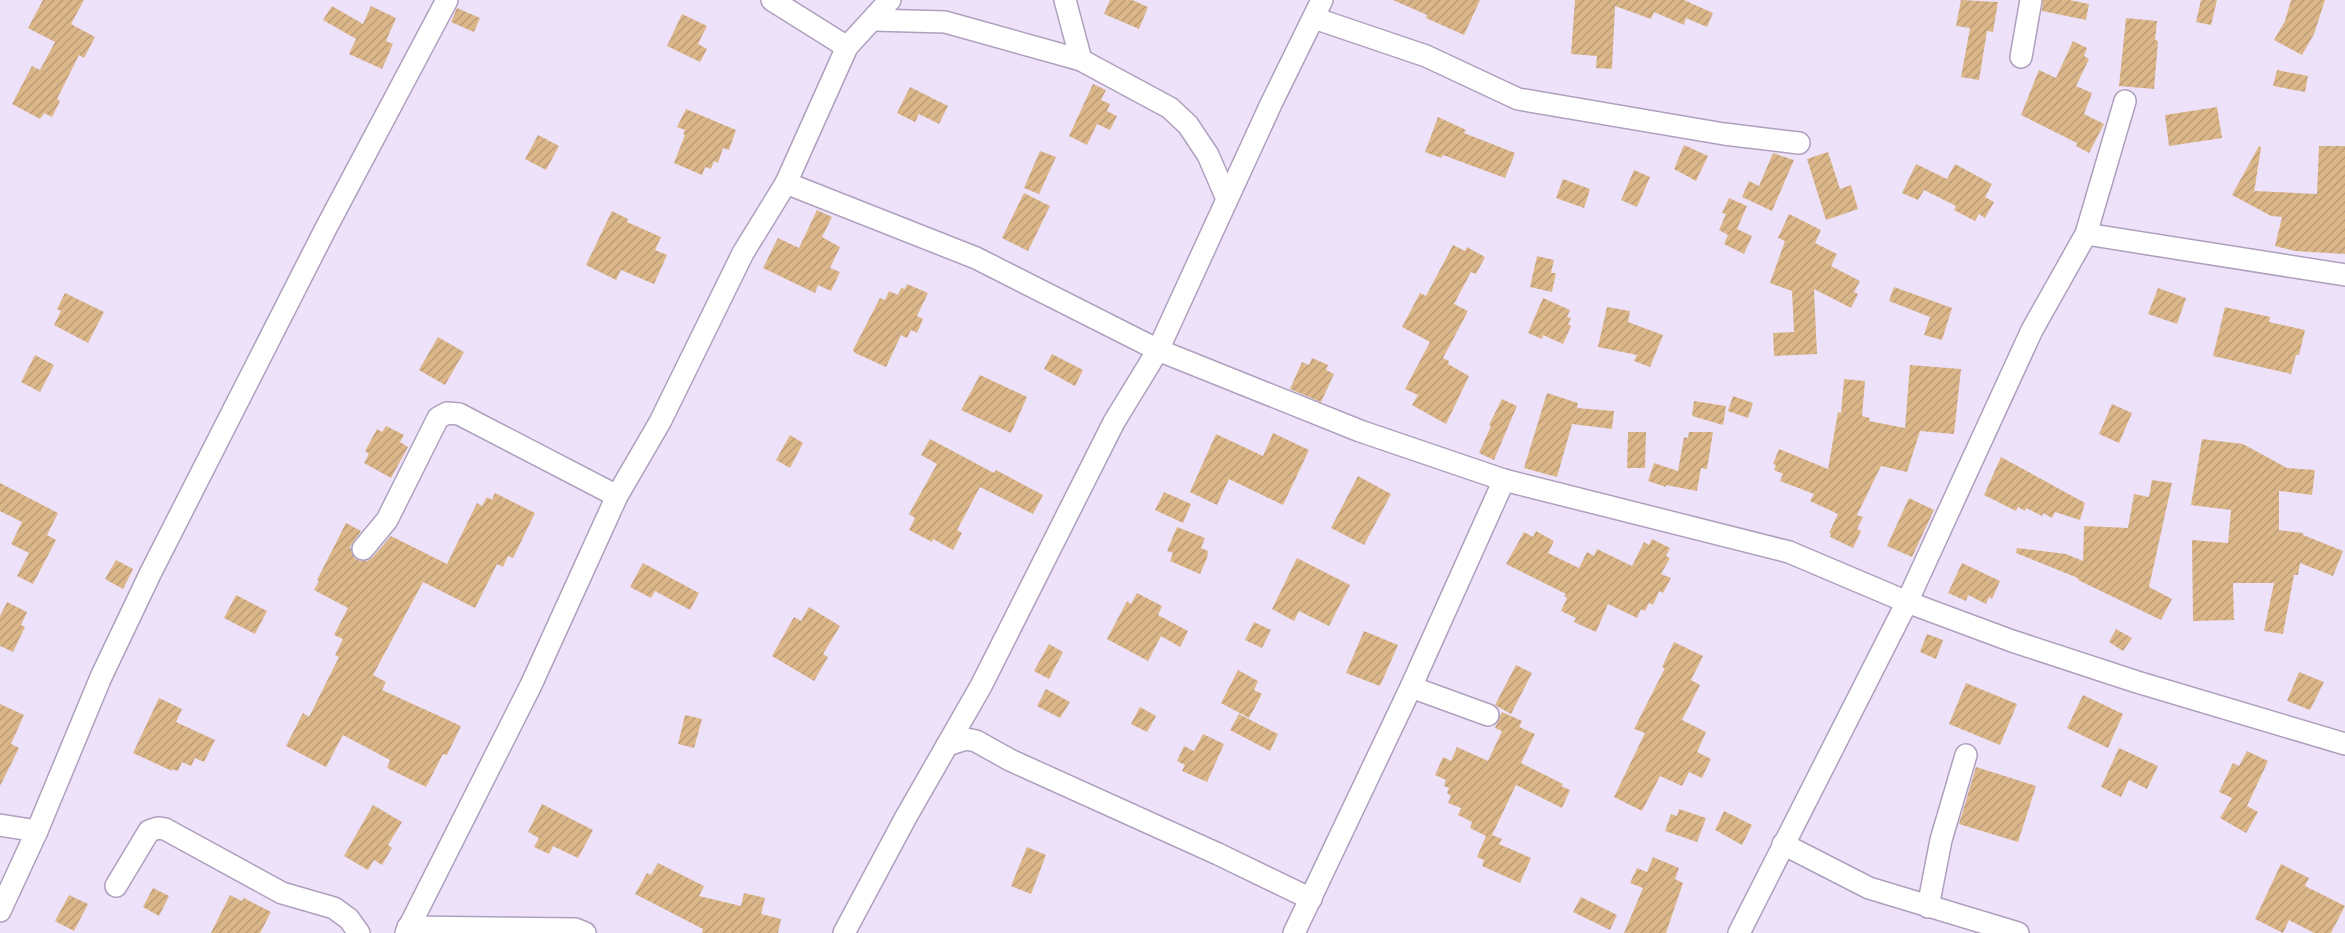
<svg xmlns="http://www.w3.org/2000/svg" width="2345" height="933" font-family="Arial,sans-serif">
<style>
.building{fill:url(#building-hatch)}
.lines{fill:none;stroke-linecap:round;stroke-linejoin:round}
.minor-casing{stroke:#aea0bd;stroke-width:24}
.minor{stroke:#fff;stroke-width:21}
</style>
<defs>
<pattern id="building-hatch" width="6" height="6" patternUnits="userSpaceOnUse" patternTransform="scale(1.5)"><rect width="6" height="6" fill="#dbb689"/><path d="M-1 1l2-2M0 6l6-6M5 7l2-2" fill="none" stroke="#bc9c77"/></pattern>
</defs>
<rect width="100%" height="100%" fill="#eee2fb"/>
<g class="building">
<path d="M43,0H84L71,24L95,37L84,58L79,55L57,99L60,101L52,117L44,113L40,119L12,104L32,66L40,70L55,42L28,28Z"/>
<path d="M1110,0H1132L1148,7L1139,29L1104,14Z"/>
<path d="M1393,0H1480L1464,35L1426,18L1427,15Z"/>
<path d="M1575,0H1684L1713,13L1707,27L1686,18L1684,25L1654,12L1651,19L1615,6L1612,69L1596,68L1597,56L1571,54Z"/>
<path d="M1961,0L1998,2L1993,32L1987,31L1979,80L1961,77L1970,28L1956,26Z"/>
<path d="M2043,0H2069L2089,4L2086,20L2042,11Z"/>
<path d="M2201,0H2217L2211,25L2196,22Z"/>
<path d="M2291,0H2325L2314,34L2302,55L2274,40L2285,21Z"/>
<path d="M332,6L363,24L371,6L396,18L386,41L393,44L382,69L349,54L356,39L323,20Z"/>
<path d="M457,8L480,18L474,32L451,22Z"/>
<path d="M682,14L707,26L698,44L707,49L700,62L667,46Z"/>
<path d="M2126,18L2157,21L2155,40L2158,41L2154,89L2119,86Z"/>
<path d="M2073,41L2087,48L2084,56L2089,59L2076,86L2092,93L2084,114L2104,124L2089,153L2076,146L2077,143L2021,115L2039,70L2056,78Z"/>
<path d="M2277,70L2308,76L2305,92L2273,86Z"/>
<path d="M1093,84L1106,90L1101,100L1110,104L1107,111L1117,116L1110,130L1097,124L1087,145L1069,136Z"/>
<path d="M910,87L948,106L939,124L919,114L915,122L897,113Z"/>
<path d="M2217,107L2222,138L2169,146L2165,115Z"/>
<path d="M686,109L736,130L729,150L723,148L718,163L714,161L711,169L705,167L702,175L674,163L685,135L683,134L685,130L677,127Z"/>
<path d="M1438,117L1466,130L1464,133L1515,153L1505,178L1443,155L1441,158L1425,152Z"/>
<path d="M538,135L559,146L546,170L525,159Z"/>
<path d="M1684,145L1708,156L1696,181L1674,169Z"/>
<path d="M2259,146L2261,147L2254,193L2255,191L2317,194L2319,146H2345V254L2295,251L2275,246L2282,217L2271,216L2232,195Z"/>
<path d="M1040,151L1056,157L1039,194L1024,188Z"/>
<path d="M1828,152L1840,189L1851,185L1858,209L1826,220L1807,159Z"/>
<path d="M1773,153L1794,160L1772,211L1742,197L1749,181L1759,186Z"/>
<path d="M1916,164L1947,179L1955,164L1992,184L1985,197L1994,202L1985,218L1979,214L1975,221L1954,210L1956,206L1924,190L1918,200L1902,193Z"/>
<path d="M1634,170L1650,177L1637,207L1621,200Z"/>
<path d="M1563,179L1590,189L1584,208L1556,198Z"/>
<path d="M1024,193L1050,206L1028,251L1002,238Z"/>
<path d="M1729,198L1747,206L1737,229L1752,236L1744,254L1724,244L1728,235L1719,230L1726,214L1722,213Z"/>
<path d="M817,210L832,217L822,237L840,247L830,268L840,272L831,291L818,285L815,293L763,268L778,238L799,248Z"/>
<path d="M612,211L628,219L627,222L661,237L655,250L667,255L654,284L621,270L616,280L586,265Z"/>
<path d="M1789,214L1821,230L1815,243L1837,254L1831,266L1860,281L1854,292L1858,294L1851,308L1814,289L1817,354L1774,356L1773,333L1794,332L1792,291L1770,283L1785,241L1778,238Z"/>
<path d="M1453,245L1465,251L1467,247L1485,257L1476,274L1471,272L1454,304L1468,311L1443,358L1449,361L1448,364L1469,376L1446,424L1412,405L1418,395L1405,389L1430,342L1402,327L1420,293L1426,296Z"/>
<path d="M1537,256L1554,260L1551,273H1556L1552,292L1530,287Z"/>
<path d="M907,284L928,293L917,316L923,319L917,333L911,330L907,338L901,335L886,367L855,353L853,350L880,298L885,300L889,291L898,295L901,288L905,289Z"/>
<path d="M1894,287L1952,308L1942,340L1924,335L1930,317L1889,301Z"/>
<path d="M2158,288L2186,298L2177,324L2148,314Z"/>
<path d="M65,293L104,312L88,343L54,325L61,311L57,309Z"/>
<path d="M1543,298L1570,310L1567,317L1571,318L1568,324L1571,326L1563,344L1543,335L1542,339L1528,333Z"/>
<path d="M1607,307L1630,311L1628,322L1663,335L1650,367L1634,361L1637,355L1598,347Z"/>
<path d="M2225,307L2270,317L2269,322L2305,330L2299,355H2296L2291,374L2213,356Z"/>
<path d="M438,337L464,352L445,385L419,370Z"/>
<path d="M1052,354L1083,370L1075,386L1044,369Z"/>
<path d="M35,355L54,365L40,392L21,382Z"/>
<path d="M1312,358L1328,365L1326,370L1334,374L1321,402L1290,389L1302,362L1309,365Z"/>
<path d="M1910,365L1961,369L1954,434L1920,431L1907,472L1881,466L1857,515L1863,517L1857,529L1861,531L1853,548L1830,537L1831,534L1829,533L1838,514L1810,501L1814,494L1780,481L1783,474L1774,470L1776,465L1773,464L1779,449L1828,469L1838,412L1841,413L1844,379L1865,381L1862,416L1870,418L1869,421L1905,428Z"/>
<path d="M980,375L1027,397L1011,433L961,410Z"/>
<path d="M1547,393L1578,403L1577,408L1614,411L1612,429L1572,424L1557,477L1524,468Z"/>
<path d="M1733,396L1753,403L1748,418L1728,411Z"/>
<path d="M1502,399L1517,406L1494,460L1479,453L1491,426L1489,425Z"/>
<path d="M1694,401L1726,406L1723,425L1692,416Z"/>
<path d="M2112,404L2132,413L2119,443L2099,434Z"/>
<path d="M386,426L404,435L400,442L408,447L391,478L364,463L369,454L365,451L377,429L382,432Z"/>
<path d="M1628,432H1646L1645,468H1627Z"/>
<path d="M1689,432H1713L1707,469L1701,468L1697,491L1666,485V487L1648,481L1654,463L1678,471L1684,437L1688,438Z"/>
<path d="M1273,433L1309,450L1283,505L1229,479L1217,505L1190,492L1216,434L1263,456Z"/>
<path d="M790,435L803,443L790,468L776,460Z"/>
<path d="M930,439L994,473L996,470L1043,495L1033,514L980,487L957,530L962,533L953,550L933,539L932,542L909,530L915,518L909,514L937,464L921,455Z"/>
<path d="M2202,439L2243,444L2287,468L2315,470L2312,495L2279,491V530L2303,533V535L2343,551L2333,576L2300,563L2298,575H2294L2283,634L2264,631L2274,583H2233L2234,620L2193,621L2192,540L2228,543L2231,510L2191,505Z"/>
<path d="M2001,457L2085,503L2080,520L2055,512L2052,518L2043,513L2042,516L2026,508L2025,511L2018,507L2016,511L1984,495Z"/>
<path d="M1358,476L1391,494L1364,545L1331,528Z"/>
<path d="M2152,480L2172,483L2149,587L2172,599L2161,620L2078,580V578L2016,553L2017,548L2066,554L2083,561L2084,526L2128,528L2134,494L2149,497Z"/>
<path d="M0,483L58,513L47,535L56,540L33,584L17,576L29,553L11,544L22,522L0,511Z"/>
<path d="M1164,492L1191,504L1183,523L1155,510Z"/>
<path d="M495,493L535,513L513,558L508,556L503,567L497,564L475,608L423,582L373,675L386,682L382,690L461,726L447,755L443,754L426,787L387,768L390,760L343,735L326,767L286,746L303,713L309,717L339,657L335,655L343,639L334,635L348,608L314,590L319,581L317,580L346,523L361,531L350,547L354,558L360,561H367L372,558L391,536L447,564L477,503L482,506L487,497L492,500Z"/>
<path d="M1909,498L1934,510L1912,557L1887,546Z"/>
<path d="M1177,527L1205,538L1201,548L1208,551L1207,558L1200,574L1170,561L1173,553L1167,551Z"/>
<path d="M1536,531L1554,541L1548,553L1579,568L1587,552L1594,556L1597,549L1632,566L1644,542L1649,545L1652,539L1670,548L1666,556L1670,558L1661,574L1671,578L1663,593L1659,591L1653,605L1649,603L1645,611L1641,609L1637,618L1608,604L1596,632L1574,622L1576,618L1561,611L1567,598L1564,596L1566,594L1506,564L1524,532L1533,537Z"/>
<path d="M1297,558L1350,585L1329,626L1299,611L1294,621L1272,609Z"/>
<path d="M116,560L133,569L123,589L105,579Z"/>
<path d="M643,563L699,593L690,610L655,591L651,598L630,587Z"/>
<path d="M1962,563L2000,581L1992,599L1989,597L1986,604L1968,595L1966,601L1948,593Z"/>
<path d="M1137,593L1162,606L1158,615L1188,631L1180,647L1161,636L1148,661L1107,639L1127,601L1131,604Z"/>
<path d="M236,595L267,611L255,634L224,618Z"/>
<path d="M7,602L27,612L21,625L25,627L13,652L0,646V616Z"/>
<path d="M809,607L840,626L823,654L828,657L814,681L772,656L794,617L801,621Z"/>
<path d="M1254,622L1271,630L1262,648L1245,640Z"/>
<path d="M2116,629L2132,638L2123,651L2109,642Z"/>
<path d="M1364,631L1398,645L1380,686L1346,673Z"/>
<path d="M1927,634L1943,640L1936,659L1920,652Z"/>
<path d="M1674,642L1703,656L1691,680L1700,685L1682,720L1706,732L1697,752L1711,759L1702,778L1689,772L1682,786L1660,776L1642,811L1614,797L1645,733L1634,729L1665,668L1662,667Z"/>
<path d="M1049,644L1063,652L1049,679L1034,671Z"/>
<path d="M1516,665L1532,673L1511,714L1495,705Z"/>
<path d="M1238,670L1258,681L1254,690L1262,694L1249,718L1221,703Z"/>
<path d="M2299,672L2324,682L2310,710L2287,701Z"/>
<path d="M1966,683L2017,704L2000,745L1949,724Z"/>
<path d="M1046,689L1070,702L1060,718L1037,706Z"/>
<path d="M2083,695L2123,714L2108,748L2067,728Z"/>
<path d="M159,698L182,709L176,722L215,740L204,762L195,758L191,766L182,762L178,771L172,769V771L133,753Z"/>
<path d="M0,704L24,715L11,744L19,748L0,786Z"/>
<path d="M1140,707L1156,716L1147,732L1131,724Z"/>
<path d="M1502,712L1522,721L1519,727L1535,734L1521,763L1563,784L1561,786L1570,790L1562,808L1516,785L1492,835L1502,839L1499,844L1531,858L1520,883L1482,866L1484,860L1477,857L1486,836L1470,828L1472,822L1458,815L1461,808L1448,803L1451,796L1447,793L1449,788L1444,786L1446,780L1435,775L1443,757L1451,761L1457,747L1488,761L1502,731L1495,728Z"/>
<path d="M1239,714L1278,734L1270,751L1230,730Z"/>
<path d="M685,715L702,719L694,748L678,744Z"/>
<path d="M1203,734L1224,744L1207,782L1182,771L1185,765L1177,761L1184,746L1194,751Z"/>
<path d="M2119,748L2158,766L2147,789L2129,780L2121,797L2101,787Z"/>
<path d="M2247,751L2268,761L2247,806L2258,812L2246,833L2220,818L2232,798L2219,792L2233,763L2239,766Z"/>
<path d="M1976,767L2036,786L2018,842L1959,824Z"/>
<path d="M542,804L593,830L578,858L553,846L549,854L534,847L539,838L528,832Z"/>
<path d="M373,805L402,822L388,845L392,848L382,865L374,860L368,870L344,856Z"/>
<path d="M1679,809L1706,818L1697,842L1665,831L1671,814L1677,816Z"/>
<path d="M1724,811L1752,825L1742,845L1715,830Z"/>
<path d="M1027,847L1046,855L1031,894L1011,886Z"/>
<path d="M1653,857L1679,868L1675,879L1683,883L1666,933H1624L1643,888L1630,883L1637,868L1647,872Z"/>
<path d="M658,863L704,886L699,896L741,906L744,893L765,898L761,914L781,919L778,933H702L703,929L635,894L647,873L651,875Z"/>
<path d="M2281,864L2309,878L2305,886L2345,906L2331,933H2314L2289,920L2283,933L2255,919Z"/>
<path d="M153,888L169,896L159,916L143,907Z"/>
<path d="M69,895L88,904L74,931L55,921Z"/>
<path d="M230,895L242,901L244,898L271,912L260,933H211Z"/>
<path d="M1581,897L1617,915L1610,930L1573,912Z"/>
</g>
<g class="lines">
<g class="minor-casing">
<g id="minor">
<path d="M772,0L847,47"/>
<path d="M1065,0L1081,60"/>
<path d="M1314,18L1426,56L1518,99L1724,134L1799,143"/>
<path d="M873,20L945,22L1081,60L1170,108L1188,125L1208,155L1227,199"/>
<path d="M2021,57L2031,0"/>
<path d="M786,183L976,258L1158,350L1360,431L1504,480L1789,552L1907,602L2012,641L2137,682L2345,744"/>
<path d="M2086,234L2345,275"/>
<path d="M363,549L387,520L438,418L447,413L459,414L617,496"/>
<path d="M1411,687L1488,715"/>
<path d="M947,745L966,739L976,741L1010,760L1218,854L1311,899"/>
<path d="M0,825L37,831"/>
<path d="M1783,844L1869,888L2018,933"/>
<path d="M116,886L149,831L158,828L165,829L282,893L334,908L349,919L359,933"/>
<path d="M1928,907L1941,840L1966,755"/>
<path d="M0,911L37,831L101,677L151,572L325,230L447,0"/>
<path d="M408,927L575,929L585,933"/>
<path d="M406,933L531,685L617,496L660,422L743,253L786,183L847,47L890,0"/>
<path d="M844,933L906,817L981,686L1114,422L1158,350L1271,104L1322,0"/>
<path d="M1294,933L1411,687L1504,480"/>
<path d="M1739,933L1907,602L2032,330L2086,234L2125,101"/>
</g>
</g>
<use href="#minor" class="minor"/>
</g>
</svg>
